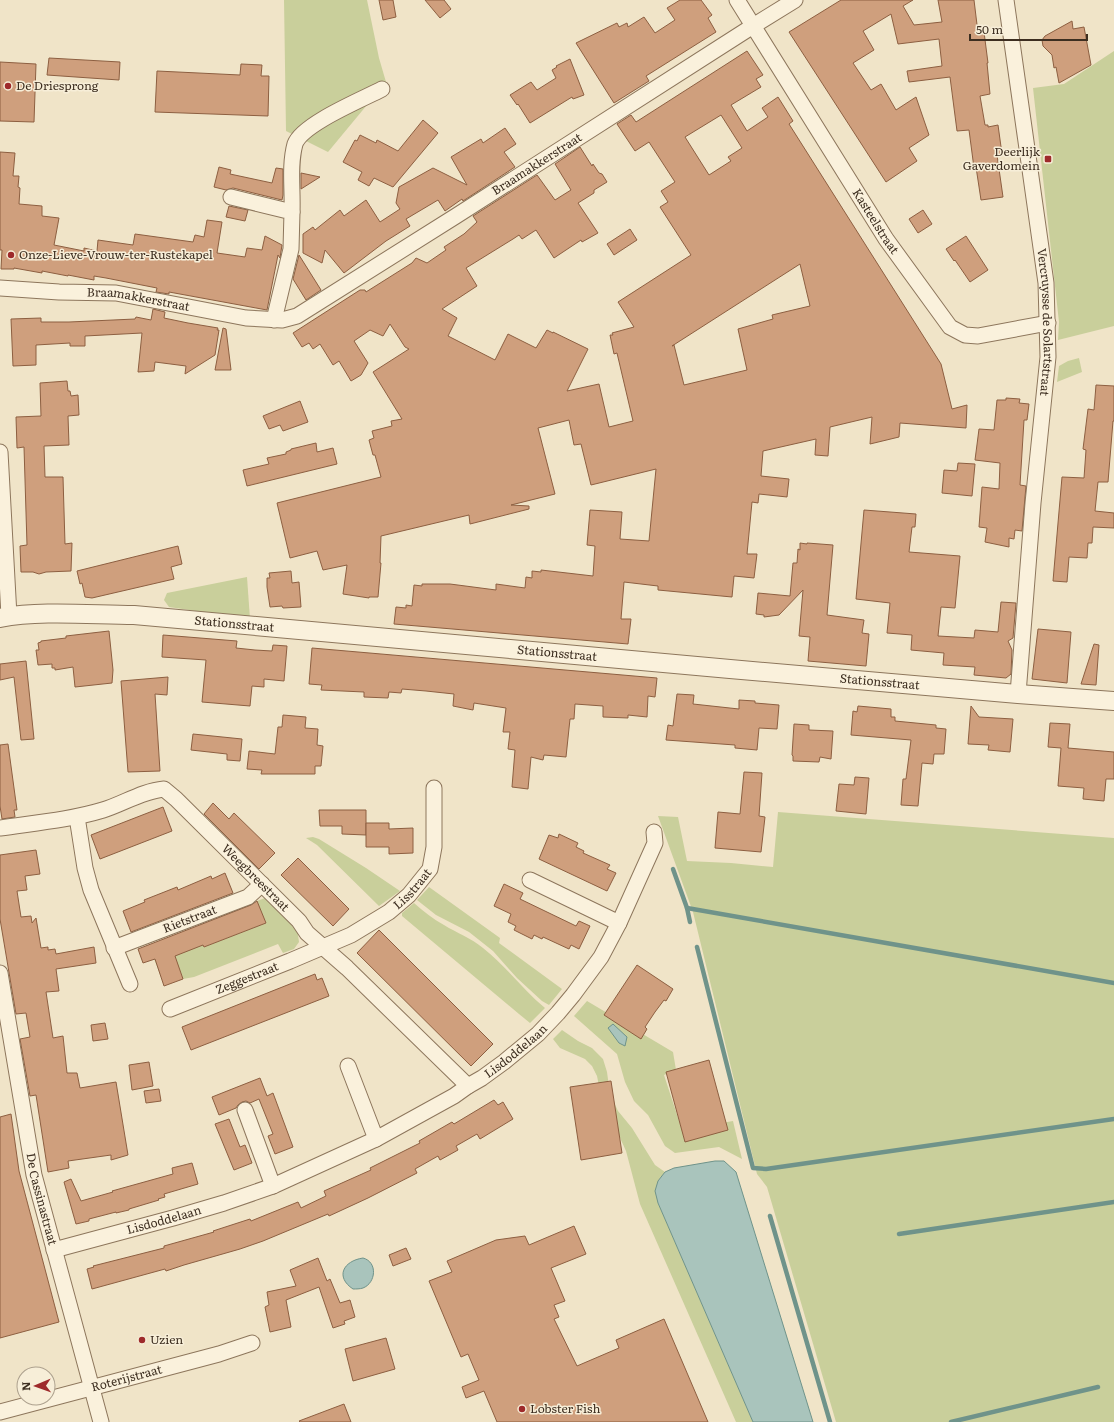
<svg xmlns="http://www.w3.org/2000/svg" width="1114" height="1422" font-family="Literata,serif">
<style>
.green{fill:#c9cf9b}
.water{fill:#a9c4bc;stroke:#6f938a}
.lines{fill:none;stroke-linecap:round;stroke-linejoin:round}
.stream{stroke:#6f938a;stroke-width:4.5}
.building{fill:#cf9f7d;stroke:#8d5f41;fill-rule:evenodd}
.minor-casing{stroke:#8d765c;stroke-width:17}
.tertiary-casing{stroke:#8d765c;stroke-width:20}
.minor{stroke:#faf1dc;stroke-width:15}
.tertiary{stroke:#faf1dc;stroke-width:18}
.poi-dot{fill:#9e2a2b;stroke:#f7eed8;stroke-width:1.5}
.labels{text-anchor:middle;stroke-width:3;stroke-linejoin:round;paint-order:stroke}
.poi-label{font-size:12px;fill:#3d2e20;stroke:#f7eed8;text-anchor:start}
.street-label{font-size:12px;fill:#3d2e20;stroke:#f7eed8}
</style>
<rect width="100%" height="100%" fill="#f0e4c8"/>
<g class="green">
<path d="M284,0H367L379,58L386,82L328,152L286,131Z"/>
<path d="M1114,51V326L1058,340L1059,322L1033,88L1064,84Z"/>
<path d="M1079,358L1082,372L1057,382L1059,366L1068,361Z"/>
<path d="M247,577L250,619L169,607L164,600L167,593Z"/>
<path d="M778,812L1114,838V1422H836L767,1187L757,1174L693,912L658,816L678,817L687,861L731,863L773,867Z"/>
<path d="M313,837L319,839L366,868L400,891L379,906L317,845L306,838Z"/>
<path d="M429,887L500,938L499,943L562,989L549,1005L542,1001L517,978L493,951L469,932L436,915L417,900Z"/>
<path d="M265,898L297,928L299,942L294,949L283,953L278,944L194,977L183,979L180,971L161,977L154,959L175,951L203,945L204,947L266,923L257,901Z"/>
<path d="M414,903C423,911 433,919 444,925C457,933 471,938 483,948C506,966 523,990 545,1008L530,1023L519,1014L402,916V913Z"/>
<path d="M587,1001L673,1052L676,1070L664,1075L682,1130L733,1121L742,1159L719,1147L675,1153L665,1146L648,1115L634,1101L625,1082L617,1054L574,1016Z"/>
<path d="M562,1030L578,1041L592,1048L603,1059L607,1072L610,1094L618,1111L632,1128L655,1165L665,1172L658,1181V1203L753,1422H736L640,1204L626,1151L601,1096L597,1076L592,1066L585,1059L560,1048L553,1039Z"/>
</g>
<g class="water">
<path d="M613,1024L627,1037L625,1046L619,1043L608,1028Z"/>
<path d="M715,1161H724L736,1172L813,1422H753L658,1203L655,1191L658,1181L665,1172L674,1168Z"/>
<path d="M363,1258C378,1262 376,1283 363,1288C360,1289 356,1289 353,1289C335,1277 343,1261 363,1258Z"/>
</g>
<g class="lines">
<g class="stream">
<path d="M673,869L687,908L690,922"/>
<path d="M687,908L1114,983"/>
<path d="M697,947L753,1168L766,1169L1114,1119"/>
<path d="M770,1216L830,1422"/>
<path d="M899,1234L1114,1202"/>
<path d="M951,1422L1098,1387"/>
</g>
</g>
<g class="building">
<path d="M379,0H393L396,17L383,20Z"/>
<path d="M425,0H444L451,9L440,18Z"/>
<path d="M680,0H701L712,15L708,18L716,32L646,76L649,81L614,103L576,43L617,23L619,27L627,23L628,27L644,17L655,33L675,20L667,8Z"/>
<path d="M841,0H913L903,6L914,25L942,22L938,0H974L978,33L984,32L988,63H987L990,94L980,96L985,125H988V127L998,125L1002,154L997,155L1003,197L981,200L976,167L974,168L969,130L957,131L950,77L909,82L907,71L942,66L939,39L898,44L891,14L863,31L874,50L853,63L871,90L881,84L896,110L916,97L929,135L909,148L917,161L886,182L789,32Z"/>
<path d="M1072,21L1073,29L1084,27L1091,65L1059,83L1056,67L1054,68L1052,55L1043,46L1042,40L1045,36Z"/>
<path d="M747,51L763,75L756,79L761,87L731,105L747,131L768,117L762,108L778,97L793,121L789,124L941,364L952,409L967,405L966,428L900,423L899,437L870,444L872,417L830,427L828,456L815,455L816,439L763,451L761,476L789,479L787,497L759,494L758,503L752,502L747,554H757L754,578L734,576L732,597L658,590V586L624,582L621,619H631L628,644L394,624L396,607L406,608V605L412,606L414,585L422,586V584H450L496,590V584L525,588L526,577L532,578V571L541,572V570L593,576L595,546L587,545L590,510L622,512L620,539L649,541L656,469L591,485L581,444L574,445L569,420L538,428L555,494L511,505L529,506V509L470,524L469,515L381,536L380,563H381L378,597H369V598L343,594L347,565L323,570L317,551L290,558L277,503L381,477L375,455H373L369,440L374,438L372,431L392,426L391,421L402,419L373,372L409,349L405,347L390,324L383,336L370,330L354,341L368,363L361,375L351,381L339,361L333,365L320,344L313,349L309,343L302,347L293,333L360,290H365L366,292L412,263L416,258L427,263L446,250L444,247L464,234L477,222L473,216L537,175L555,200L571,190L555,164L580,147L592,166L593,164L599,173L602,174L607,182L594,190V193L578,203L598,233L582,242L581,240L554,258L536,230L522,239L519,235L513,239L466,268L477,286L442,309L457,318L448,336L495,360L508,334L536,348L547,330L553,333V332L588,349L567,391L599,384L609,427L633,421L617,353L614,354L610,335H613L612,333L634,327L618,302L691,255L660,207L668,202L661,191L675,182L649,142L635,151L617,124L631,115L636,122ZM721,115L742,148L728,157L731,161L709,175L685,137ZM800,264L810,306L772,315L773,319L738,329L747,370L684,385L674,345L672,346Z"/>
<path d="M49,58L120,62L119,80L47,75Z"/>
<path d="M570,59L584,95L573,99L572,97L530,123L518,104L517,105L510,95L531,82L537,90L556,78L552,70L557,67L556,66Z"/>
<path d="M0,62L36,64L34,122L0,121Z"/>
<path d="M241,64L262,65L261,76H269L268,116L155,112L157,71L240,75Z"/>
<path d="M423,120L438,133L393,187L374,178L369,186L358,180L362,172L343,162L355,140L357,141L360,135L376,143L377,140L398,151Z"/>
<path d="M505,128L516,144L504,152L515,167L463,201L462,199L445,211L438,200L406,219L410,226L386,241L344,273L325,250L322,263L303,253V234L313,227L315,230L340,210L344,216L366,200L380,222L400,209L396,203L399,187L433,168L467,185L451,157L481,139L483,143Z"/>
<path d="M0,152L15,153L13,176H19L18,187L20,188L19,204L42,206V216L59,218L54,245L84,251V248L97,251L98,240L133,245L135,234L193,242L195,235L204,237L207,220L222,222L217,253L245,257L247,248L262,250L265,236L282,245L280,258L278,255L267,310L169,292V294L156,292L157,288L106,278L94,276V280L68,275V276L42,271V273L14,268V269H1L2,250H0Z"/>
<path d="M219,167L231,170L230,174L272,183L276,168L283,169V195L282,200L233,188L226,190L214,187Z"/>
<path d="M301,173L320,177L301,189Z"/>
<path d="M229,206L248,210L245,221L226,217Z"/>
<path d="M923,210L932,224L918,233L909,219Z"/>
<path d="M630,229L637,240L614,255L607,244Z"/>
<path d="M966,236L988,270L970,282L955,260L954,261L946,249Z"/>
<path d="M299,255L321,290L306,300L293,279Z"/>
<path d="M153,309L165,312L164,318L188,323L218,328L217,330H219L215,355L185,374L186,366L155,362L154,371L138,372L142,333L85,336V346H70V343L36,345V365L13,366L11,319L41,318V322H69L135,319L136,317L151,320Z"/>
<path d="M223,328L226,329L231,370H215Z"/>
<path d="M67,381L68,391H70L71,396L78,395L79,415L68,416L69,445L44,446L45,477H63L65,544L72,543L71,571L46,572L39,574L33,572H21L20,546L27,545L24,447L17,448L16,417L41,416L40,383Z"/>
<path d="M1096,385L1114,386V421H1113L1108,482H1098L1095,511L1114,513V528L1093,527L1092,543H1088L1087,558L1069,557L1067,582L1053,581L1062,477L1084,478L1086,450L1083,449L1088,409L1094,410Z"/>
<path d="M1006,398L1020,399L1019,403L1029,404L1027,420H1024L1020,485L1026,486L1022,531L1015,530L1014,539L1009,538V547L985,542L987,528L979,527L982,487L999,489L1000,463L975,460L979,429L994,430L997,400H1006Z"/>
<path d="M300,401L308,422L283,431L280,425L269,429L263,416Z"/>
<path d="M316,443L317,452L333,448L337,464L247,486L243,470L269,464L267,458L286,454V452L291,450V449Z"/>
<path d="M958,463L975,464L972,496L942,493L944,470L957,471Z"/>
<path d="M864,510L916,514L915,527H912L909,552L960,556L955,608L941,607L938,636L974,638L975,630L998,632L1001,602L1016,603L1013,638L1008,641L1012,650L1011,674L1006,678L974,675L975,667L943,665L944,653L911,650L912,635L887,633L890,603L856,599Z"/>
<path d="M800,543L807,544V543L833,545L827,615L864,620L862,633L869,634L866,666L808,661L810,637L799,636L803,590L779,615L764,617V615L756,614L758,593L790,596L793,563H797L798,549L800,550Z"/>
<path d="M178,546L182,564L171,567L174,579L92,598L85,597L82,583L80,584L77,571Z"/>
<path d="M291,571L292,583L299,582L301,607L283,608L282,606L270,607L267,587V578H270L269,573Z"/>
<path d="M1038,629L1071,632L1067,683L1032,679Z"/>
<path d="M109,631L113,670L112,683L75,687L73,667L55,670V668H52V664L38,665L36,650H39L38,643L41,642V641L66,638V636Z"/>
<path d="M163,635L237,641L236,648L255,650L272,651L273,645L287,646L284,681L264,679V687L252,686L250,706L202,702L206,660L162,657Z"/>
<path d="M1094,644L1099,645L1096,685L1081,684Z"/>
<path d="M312,648L657,678L655,697L648,696L647,717L628,715V718L603,717V706L575,704L574,719H570L566,757L544,755L543,760L531,757L528,789L512,787L515,750L508,749L510,732H503L506,708L474,703L473,710L453,706L454,694L426,691L402,689L401,693L389,692L388,698L364,697V692L321,690L322,685L309,684Z"/>
<path d="M26,661L34,739L21,740L14,677L0,680V664Z"/>
<path d="M168,677L167,695L155,694L160,771L128,772L121,681Z"/>
<path d="M677,694L694,695L693,704L739,709V700L755,701V703L779,705L777,729L759,728L757,750L735,748V745L666,740L668,725L673,726Z"/>
<path d="M858,706L891,709V717H895V721L936,725V728L946,729L944,754H934L933,764L922,763L918,806L901,805L903,779H906L911,740L851,735L853,711L857,712Z"/>
<path d="M971,706L979,717L1013,719L1010,752L988,750L989,745L968,744Z"/>
<path d="M283,715L306,717L305,728L318,729L317,745L323,746L321,766H315V774H261L262,770L247,769L249,751L275,754L278,727H282Z"/>
<path d="M1050,723L1070,724L1068,748L1114,752V779H1106L1104,801L1083,799L1084,788L1058,786L1061,748L1048,747Z"/>
<path d="M794,724L809,725V730L833,731L831,759L820,757L819,762L793,761V756L792,755Z"/>
<path d="M193,734L242,739L240,761L227,760V754L191,750Z"/>
<path d="M8,744L17,810H14L15,817L2,819L0,806V745Z"/>
<path d="M744,772L762,773L759,816L765,817L761,852L715,848L718,812L740,814Z"/>
<path d="M855,777L869,778L866,814L836,811L839,784L854,785Z"/>
<path d="M213,803L229,819L234,813L275,853L259,869L204,814Z"/>
<path d="M163,807L172,831L100,859L91,835Z"/>
<path d="M319,810H366V835L342,834V826H320Z"/>
<path d="M366,823H389V829L413,828V853L389,854V847H366Z"/>
<path d="M559,834L578,843L576,847L584,851L583,853L610,865L607,869L616,873L607,891L539,859L549,835L558,838Z"/>
<path d="M36,850L40,874L25,876L27,890L17,891L21,917L31,916L32,923L36,918L41,948L48,947V950L55,949L56,954L94,947L96,963L56,969L59,991L46,992L53,1038L63,1036L67,1073H77L80,1088L116,1082L128,1155L111,1160V1155L68,1161L69,1168L48,1172L36,1095L30,1096L20,1039L30,1037L26,1013L16,1014L0,919V855Z"/>
<path d="M298,858L349,909L333,926L281,875Z"/>
<path d="M225,873L233,893L131,932L123,911L145,902L144,900L177,887L178,890L211,876L212,879Z"/>
<path d="M504,884L523,893L520,899L576,926L579,921L590,926L579,949L571,945L569,949L543,937L542,939L534,935L532,939L514,930L516,926L508,922L511,914L494,906Z"/>
<path d="M257,901L266,923L204,947L203,945L175,956L183,979L164,986L155,959L143,963L138,949L251,905Z"/>
<path d="M379,930L493,1044L471,1066L357,953Z"/>
<path d="M637,965L673,989L666,1001L664,1000L655,1012L645,1027L647,1029L641,1039L604,1015Z"/>
<path d="M315,974L317,980L322,978L329,996L191,1050L182,1027Z"/>
<path d="M105,1023L108,1039L93,1041L91,1025Z"/>
<path d="M709,1060L728,1130L685,1142L666,1072Z"/>
<path d="M149,1062L153,1086L132,1090L129,1065Z"/>
<path d="M260,1078L267,1096L273,1093L293,1147L275,1154L268,1136L273,1134L259,1099L250,1103L246,1101L242,1102L238,1105L236,1108L219,1115L212,1097Z"/>
<path d="M611,1081L622,1153L581,1160L570,1087Z"/>
<path d="M159,1089L161,1101L146,1103L144,1091Z"/>
<path d="M494,1100L498,1105L503,1102L513,1119L480,1139L477,1134L456,1146L458,1150L440,1160L438,1156L415,1169L417,1173L368,1198L329,1216L328,1214L263,1241L240,1249L184,1265L166,1271L165,1269L92,1289L87,1269L94,1267L93,1266L164,1248V1246L214,1232L213,1231L250,1219L251,1221L298,1202L301,1208L326,1196L324,1191L371,1170L370,1168L420,1143L419,1141L452,1122L454,1124Z"/>
<path d="M11,1114L19,1171L59,1322L0,1338V1117Z"/>
<path d="M229,1119L240,1147L245,1145L252,1163L234,1170L215,1124Z"/>
<path d="M192,1163L198,1184L164,1194L165,1197L158,1199L159,1200L129,1209V1210L116,1213V1212L89,1219V1221L76,1224L64,1182L71,1179L81,1201L113,1192L112,1191L173,1174L172,1168Z"/>
<path d="M574,1226L586,1254L551,1268L565,1301L554,1305L559,1317L554,1319L577,1366L619,1348L616,1340L664,1319L708,1422H497L484,1391L466,1398L462,1387L479,1380L468,1354L461,1357L429,1281L452,1272L447,1261L496,1240L525,1236L529,1245Z"/>
<path d="M406,1248L411,1259L393,1266L389,1255Z"/>
<path d="M318,1258L327,1281L330,1279L340,1303L350,1300L355,1317L344,1321L345,1324L333,1328L319,1287L286,1300L291,1327L270,1332L265,1307L269,1305L267,1292L296,1286L290,1270Z"/>
<path d="M386,1338L395,1369L353,1381L345,1349Z"/>
<path d="M344,1404L351,1422H300L299,1421Z"/>
</g>
<g class="lines">
<g class="minor-casing">
<g id="minor">
<path id="s1" d="M737,0L886,239L950,327L965,335L978,336L1048,323"/>
<path id="s2" d="M1006,0L1046,283L1048,357L1033,503L1018,694"/>
<path d="M231,197L292,212L291,249L274,320"/>
<path d="M292,212C293,190 289,166 295,144C302,124 363,99 382,89"/>
<path id="s3" d="M0,288L59,292L116,293L246,318L282,320L297,316L456,216L753,26L795,0"/>
<path d="M0,452L9,616"/>
<path d="M77,817L85,868L91,890L130,984"/>
<path id="s4" d="M0,828C34,823 70,820 103,810C123,804 142,791 164,789L176,799L299,921L307,933L347,968L468,1086"/>
<path d="M530,880L619,923"/>
<path id="s5" d="M114,948L248,897L262,884"/>
<path id="s6" d="M0,973L34,1175L101,1422"/>
<path id="s7" d="M170,1009L290,961L351,935L389,912L409,895L430,869L434,847V788"/>
<path d="M348,1066L376,1139"/>
<path d="M245,1110L273,1186"/>
<path id="s8" d="M54,1250L173,1218L224,1203L273,1186L376,1139L454,1096L468,1086L482,1078L504,1062L538,1034L558,1013L573,995L601,957L619,923L655,843L654,832"/>
<path id="s9" d="M0,1412L219,1354L252,1343"/>
</g>
</g>
<g class="tertiary-casing">
<g id="tertiary">
<path id="s10" d="M0,618C40,610 93,615 134,615L730,669L1018,694L1114,701"/>
</g>
</g>
<use href="#minor" class="minor"/>
<use href="#tertiary" class="tertiary"/>
</g>
<g class="poi-dot">
<circle cx="8" cy="86" r="4"/>
<rect x="1044" y="155" width="8" height="8" rx="2"/>
<circle cx="11" cy="255" r="4"/>
<circle cx="142" cy="1340" r="4"/>
<circle cx="522" cy="1409" r="4"/>
</g>
<g class="labels">
<g class="poi-label">
<text x="16" y="90">De Driesprong</text>
<text x="1040" y="156" text-anchor="end">Deerlijk<tspan x="1040" dy="14">Gaverdomein</tspan></text>
<text x="19" y="259">Onze-Lieve-Vrouw-ter-Rustekapel</text>
<text x="150" y="1344">Uzien</text>
<text x="530" y="1413">Lobster Fish</text>
</g>
<g class="street-label">
<text dy="4" stroke="none"><textPath href="#s3" startOffset="584">Braamakkerstraat</textPath></text>
<text dy="4" stroke="none"><textPath href="#s1" startOffset="261">Kasteelstraat</textPath></text>
<text dy="4" stroke="none"><textPath href="#s3" startOffset="139">Braamakkerstraat</textPath></text>
<text dy="4" stroke="none"><textPath href="#s2" startOffset="325">Vercruysse de Solartstraat</textPath></text>
<text dy="4" stroke="none"><textPath href="#s10" startOffset="235">Stationsstraat</textPath></text>
<text dy="4" stroke="none"><textPath href="#s10" startOffset="559">Stationsstraat</textPath></text>
<text dy="4" stroke="none"><textPath href="#s10" startOffset="883">Stationsstraat</textPath></text>
<text dy="4" stroke="none"><textPath href="#s4" startOffset="297">Weegbreestraat</textPath></text>
<text dy="4" stroke="none"><textPath href="#s7" startOffset="273">Lisstraat</textPath></text>
<text dy="4" stroke="none"><textPath href="#s5" startOffset="81">Rietstraat</textPath></text>
<text dy="4" stroke="none"><textPath href="#s7" startOffset="83">Zeggestraat</textPath></text>
<text dy="4" stroke="none"><textPath href="#s8" startOffset="507">Lisdoddelaan</textPath></text>
<text dy="4" stroke="none"><textPath href="#s6" startOffset="230">De Cassinastraat</textPath></text>
<text dy="4" stroke="none"><textPath href="#s8" startOffset="114">Lisdoddelaan</textPath></text>
<text dy="4" stroke="none"><textPath href="#s9" startOffset="131">Roterijstraat</textPath></text>
</g>
</g>
<g transform="translate(36 1386) rotate(268)"><circle r="19" fill="#f7eed8" stroke="#ada18e"/>
<path d="M0-3L7 15L0 10L-7 15Z" fill="#9e2a2b"/>
<text y="-6" font-size="11" font-weight="bold" text-anchor="middle" fill="#3d2e20">N</text>
</g>
<path d="M970 34v6h117v-6" fill="none" stroke="#3d2e20" stroke-width="2"/>
<text x="976" y="34" font-size="12" fill="#3d2e20" stroke="#f7eed8" stroke-width="3" paint-order="stroke">50 m</text>
</svg>
